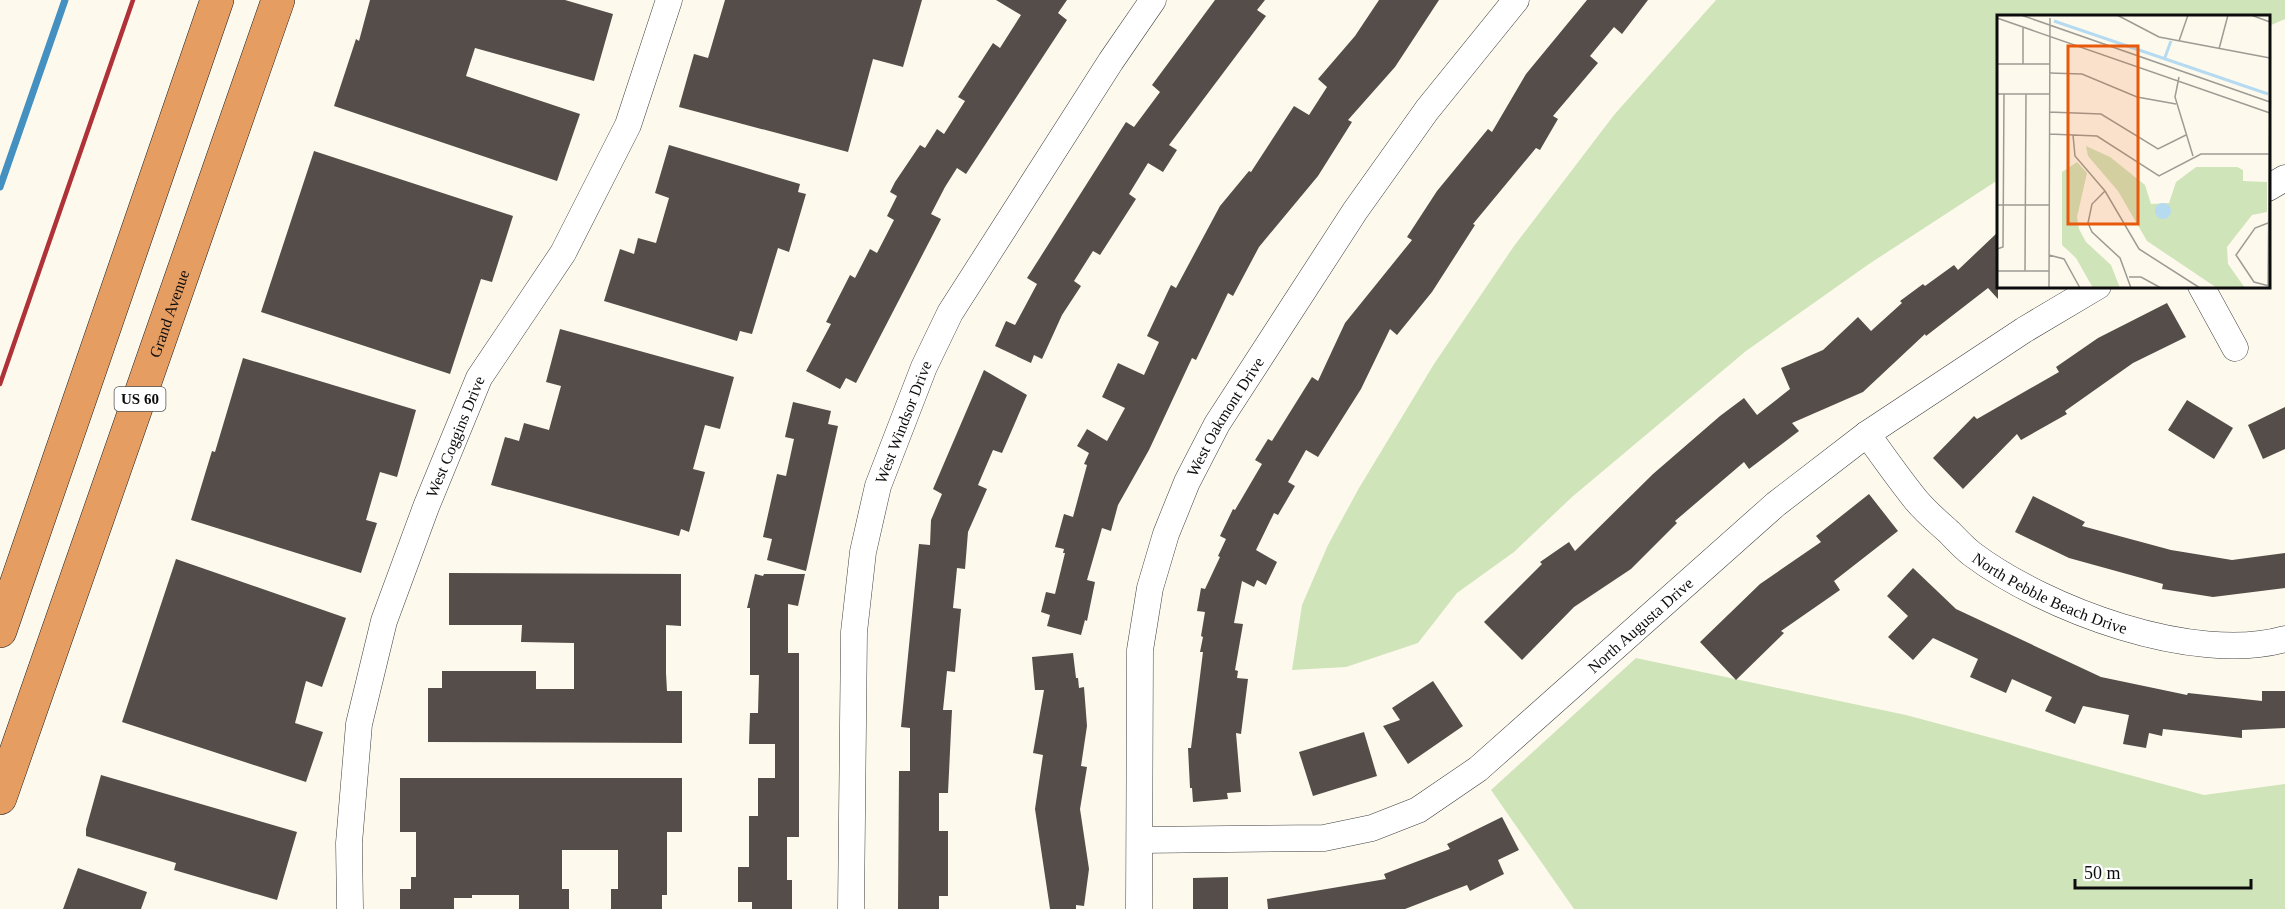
<svg xmlns="http://www.w3.org/2000/svg" width="2285" height="909" font-family="Georgia,serif">
<style>
.green{fill:#d0e4ba}
.lines{fill:none;stroke-linecap:round;stroke-linejoin:round}
.stream{stroke:#4490c0;stroke-width:7}
.building{fill:#544d49}
.street-casing{stroke:#3f3f3f;stroke-width:27}
.highway-casing{stroke:#1d1d1d;stroke-width:34}
.street{stroke:#fff;stroke-width:26}
.highway{stroke:#e69d62;stroke-width:33}
.rail{stroke:#af3239;stroke-width:4.5}
.labels{text-anchor:middle;stroke-width:6;stroke-linejoin:round;paint-order:stroke}
.shield{fill:#fff;stroke:#555;stroke-width:1.5}
.shield-label{font-size:15px;font-weight:bold;fill:#0c0c0c}
.street-label{font-size:16px;fill:#0c0c0c;stroke:#fff}
.inset-river{fill:none;stroke:#b6dbf0;stroke-width:3}
.inset-road{fill:none;stroke:#9d9b93;stroke-width:1.5}
.view{fill:#e8590c;fill-opacity:0.15;stroke:#e8590c;stroke-width:3}
.inset-edge{fill:none;stroke:#0c0c0c;stroke-width:3}
</style>
<rect width="100%" height="100%" fill="#fdfaed"/>
<g class="green">
<path d="M1716,0H2285V19L2269,26L2268,16H1998V180L1869,264L1746,351L1572,497L1514,552L1457,593L1418,643L1346,667L1292,670L1302,605L1328,545L1359,488L1434,364L1514,246L1614,115Z"/>
<path d="M1636,658L1906,715L2204,795L2285,784V909H1574L1491,790Z"/>
</g>
<g class="lines">
<path class="stream" d="M0,187L65,0"/>
</g>
<g class="building">
<path d="M370,0H565L613,14L594,81L475,48L466,76L580,114L557,181L334,106L356,39L359,41Z"/>
<path d="M725,0H922L903,67L873,59L848,152L679,107L694,54L708,58Z"/>
<path d="M996,0H1067L1058,13L1067,20L966,174L957,168L945,187L931,214L941,219L856,383L846,378L840,389L806,371L831,324L826,322L850,275L855,278L870,249L877,253L894,220L887,216L897,196L890,192L895,182L920,145L925,148L937,129L944,134L965,101L958,97L993,43L1000,48L1021,15Z"/>
<path d="M1215,0H1265L1257,10L1266,16L1169,145L1177,150L1163,172L1148,163L1129,194L1136,199L1100,255L1093,251L1074,281L1081,286L1062,315L1042,359L1034,355L1031,363L995,346L1006,321L1015,325L1037,284L1027,278L1126,122L1134,127L1160,92L1152,85Z"/>
<path d="M1379,0H1439L1395,67L1348,120L1352,122L1318,176L1259,247L1233,296L1228,293L1196,360L1192,358L1149,450L1118,505L1111,531L1102,528L1087,580L1095,582L1087,621L1085,620L1081,635L1047,626L1050,615L1041,612L1046,592L1055,594L1065,553H1063L1064,549L1055,547L1064,514L1073,517L1087,465L1084,464L1089,453L1077,446L1087,429L1107,441L1125,408L1102,397L1118,363L1144,375L1159,342L1147,336L1171,285L1176,288L1220,206L1249,171L1251,172L1294,106L1309,115L1327,87L1318,79L1355,36Z"/>
<path d="M1587,0H1648L1622,34L1614,27L1590,56L1598,63L1553,116L1558,119L1540,150L1536,148L1473,224L1475,225L1432,292L1397,335L1390,329L1361,389L1318,457L1306,450L1288,482L1295,486L1278,515L1274,513L1256,550L1277,562L1266,585L1257,580L1254,587L1242,581L1234,623L1243,624L1235,670L1238,671L1237,678L1248,679L1241,734L1236,733L1241,792L1227,793L1228,799L1193,802L1192,788H1190L1188,748H1191L1203,652H1200L1203,637L1201,636L1205,612L1197,611L1201,588L1205,589L1220,557L1218,556L1226,539L1220,536L1233,509L1235,510L1262,464L1255,460L1268,439L1272,441L1312,377L1318,381L1345,323L1412,240L1407,237L1437,191L1488,129L1492,132L1526,74Z"/>
<path d="M669,145L800,184L798,192L806,194L789,252L778,248L752,334L740,331L737,341L604,301L620,249L634,254L638,238L656,243L669,198L655,193Z"/>
<path d="M314,151L513,216L492,282L481,279L450,374L261,312Z"/>
<path d="M1998,232V299L1988,288L1926,336L1925,334L1863,392L1792,423L1799,431L1749,469L1744,462L1675,521L1677,523L1631,569L1574,607L1522,660L1484,622L1542,564L1540,562L1569,542L1575,551L1653,474L1720,416L1744,398L1757,415L1790,389L1781,368L1823,350L1858,317L1871,331L1902,303L1900,301L1923,284L1925,286L1954,265L1958,270Z"/>
<path d="M2167,303L2186,337L2133,363L2065,411L2067,414L2021,440L2017,434L1963,489L1933,458L1974,416L1977,419L2059,372L2056,367L2098,338Z"/>
<path d="M560,329L734,377L720,429L705,425L693,469L705,472L689,532L681,529L679,536L491,485L505,437L519,441L524,423L549,430L561,386L546,382Z"/>
<path d="M243,358L416,410L397,477L380,472L366,520L377,523L361,573L191,520L212,451L215,452Z"/>
<path d="M984,370L1027,395L1002,453L993,450L978,485L987,489L968,532L965,569L957,568L953,608L961,609L955,672L947,671L943,710H952L948,793H939V831H948V896H939V909H898L899,771H910V728L901,727L919,544L930,545L931,520L942,494L933,489Z"/>
<path d="M2187,400L2233,428L2214,459L2168,430Z"/>
<path d="M793,402L831,411L828,424L838,426L806,571L767,560L772,539L763,537L777,474L786,476L794,439L785,437Z"/>
<path d="M2285,407V449L2263,459L2248,425Z"/>
<path d="M1869,494L1898,531L1834,581L1840,590L1781,631L1784,633L1736,680L1700,642L1760,584L1821,542L1816,536Z"/>
<path d="M2033,496L2085,522L2082,526L2171,550L2232,560L2285,553V588L2213,597L2162,589L2163,584L2069,558L2015,532Z"/>
<path d="M176,559L346,618L322,687L306,681L295,723L323,732L306,782L122,722Z"/>
<path d="M1913,568L1956,609L2101,677L2187,695L2188,693L2262,701V691H2285V728L2242,730V738L2163,729L2162,736L2149,733L2146,748L2123,744L2129,715L2083,706L2075,724L2045,711L2052,697L2012,679L2006,693L1970,677L1978,659L1933,638L1913,660L1888,637L1908,616L1887,596Z"/>
<path d="M449,573L681,574V626L666,625V673L667,691H682V743L428,742V688H442V671H536V689H574V643L521,642L522,625H449Z"/>
<path d="M755,574L763,576L764,574H805L798,606L788,604V653H799V837H787V880H792V909H752V902H738V867H749V816H758V778H775V744H749L750,713H758L759,675H750V608H747Z"/>
<path d="M1073,653L1076,678H1078L1079,688L1084,687L1087,726L1081,766L1087,767L1080,809L1089,869L1084,906L1076,905V909H1050L1035,809L1043,755L1033,753L1044,690H1035L1032,657Z"/>
<path d="M1433,681L1463,726L1408,764L1383,726L1400,720L1392,708Z"/>
<path d="M1364,732L1377,776L1313,796L1299,752Z"/>
<path d="M101,775L297,832L277,900L174,870L176,863L86,836V829Z"/>
<path d="M400,778H682V832H667V895H662V909H611V889H618V850H562V889H569V909H519V895H472V898H454V909H400V889H411V877H416V832H400Z"/>
<path d="M1502,817L1519,850L1498,860L1504,874L1470,891L1467,885L1405,909H1268L1267,899L1386,879L1384,874L1450,849L1447,844Z"/>
<path d="M78,868L147,892L141,909H63Z"/>
<path d="M1228,877V909H1193V878Z"/>
</g>
<g class="lines">
<g class="street-casing">
<g id="street">
<path d="M2268,188L2285,178"/>
<path d="M2201,286L2235,348"/>
<path id="s1" d="M1867,434C1883,456 1899,479 1916,500C1926,512 1938,522 1949,532C1956,539 1964,548 1972,554C2045,609 2194,665 2285,639"/>
<path id="s2" d="M1140,840L1324,838L1372,828L1418,810L1478,769L1776,504L1867,434L2024,330L2098,286"/>
<path id="s3" d="M350,909L349,843L359,724L384,621L426,507L479,378L563,253L628,125L669,0"/>
<path id="s4" d="M851,909L854,632L863,552L878,486L924,367L950,313L1111,61L1153,0"/>
<path id="s5" d="M1139,909L1140,650L1150,588L1166,534L1187,482L1217,424L1355,211L1427,110L1516,0"/>
</g>
</g>
<g class="highway-casing">
<g id="highway">
<path d="M0,631L217,0"/>
<path id="s6" d="M0,798L278,0"/>
</g>
</g>
<use href="#street" class="street"/>
<use href="#highway" class="highway"/>
<path class="rail" d="M0,384L133,0"/>
</g>
<g class="labels">
<rect class="shield" x="114.5" y="387" width="51" height="24" rx="4.5"/>
<g class="shield-label">
<text x="140" y="404">US 60</text>
</g>
<g class="street-label">
<text dy="6" stroke="none"><textPath href="#s6" startOffset="513">Grand Avenue</textPath></text>
<text dy="6" stroke="none"><textPath href="#s5" startOffset="510">West Oakmont Drive</textPath></text>
<text dy="6" stroke="none"><textPath href="#s4" startOffset="494">West Windsor Drive</textPath></text>
<text dy="6" stroke="none"><textPath href="#s3" startOffset="489">West Coggins Drive</textPath></text>
<text dy="6" stroke="none"><textPath href="#s1" startOffset="248">North Pebble Beach Drive</textPath></text>
<text dy="6" stroke="none"><textPath href="#s2" startOffset="572">North Augusta Drive</textPath></text>
</g>
</g>
<g transform="translate(1997 15)">
<rect width="273" height="273" fill="#fdfaed"/>
<path d="M89,131L113,142L148,170L154,189L172,188L179,167L199,152H240L246,155V166L270,167V197L255,200L230,232L231,249L248,273H220L150,226L121,176L91,141ZM80,147L90,158L80,202L82,214L89,227L114,250L123,273H96L79,243L65,230V157Z" fill="#d0e4ba"/>
<path d="M158 196a8 8 0 1 1 16 0a8 8 0 1 1-16 0Z" fill="#b6dbf0"/>
<path class="inset-river" d="M57,6L271,79M167,45L174,26"/>
<path class="inset-road" d="M24,0L273,87M120,0L162,22L273,43M254,0L273,7M0,3L273,98M182,26L191,0M222,34L231,0M0,49H53M26,49V13M52,58L85,59L140,82L179,89M182,62L178,82L196,141M0,79H52M52,97L104,99L161,134L189,120M52,119L100,121L162,161L204,139H273M76,120L78,141L108,176L142,234L203,273M108,176L95,189L91,208L95,217L123,243L134,273M0,190H52M271,208L258,213L239,240L257,267L272,271M0,234L6,232L7,79M52,240L67,244L83,273M0,256H52M28,256L29,79M132,262H144L164,273M52,273L53,3M271,273L273,65"/>
<path class="view" d="M71,31H141V209H71Z"/>
<rect width="273" height="273" class="inset-edge"/>
</g>
<path d="M2075 879v9h176v-9" fill="none" stroke="#0c0c0c" stroke-width="3"/>
<text x="2084" y="879" font-size="18" fill="#0c0c0c" stroke="#ffffff" stroke-width="4.5" paint-order="stroke">50 m</text>
</svg>
